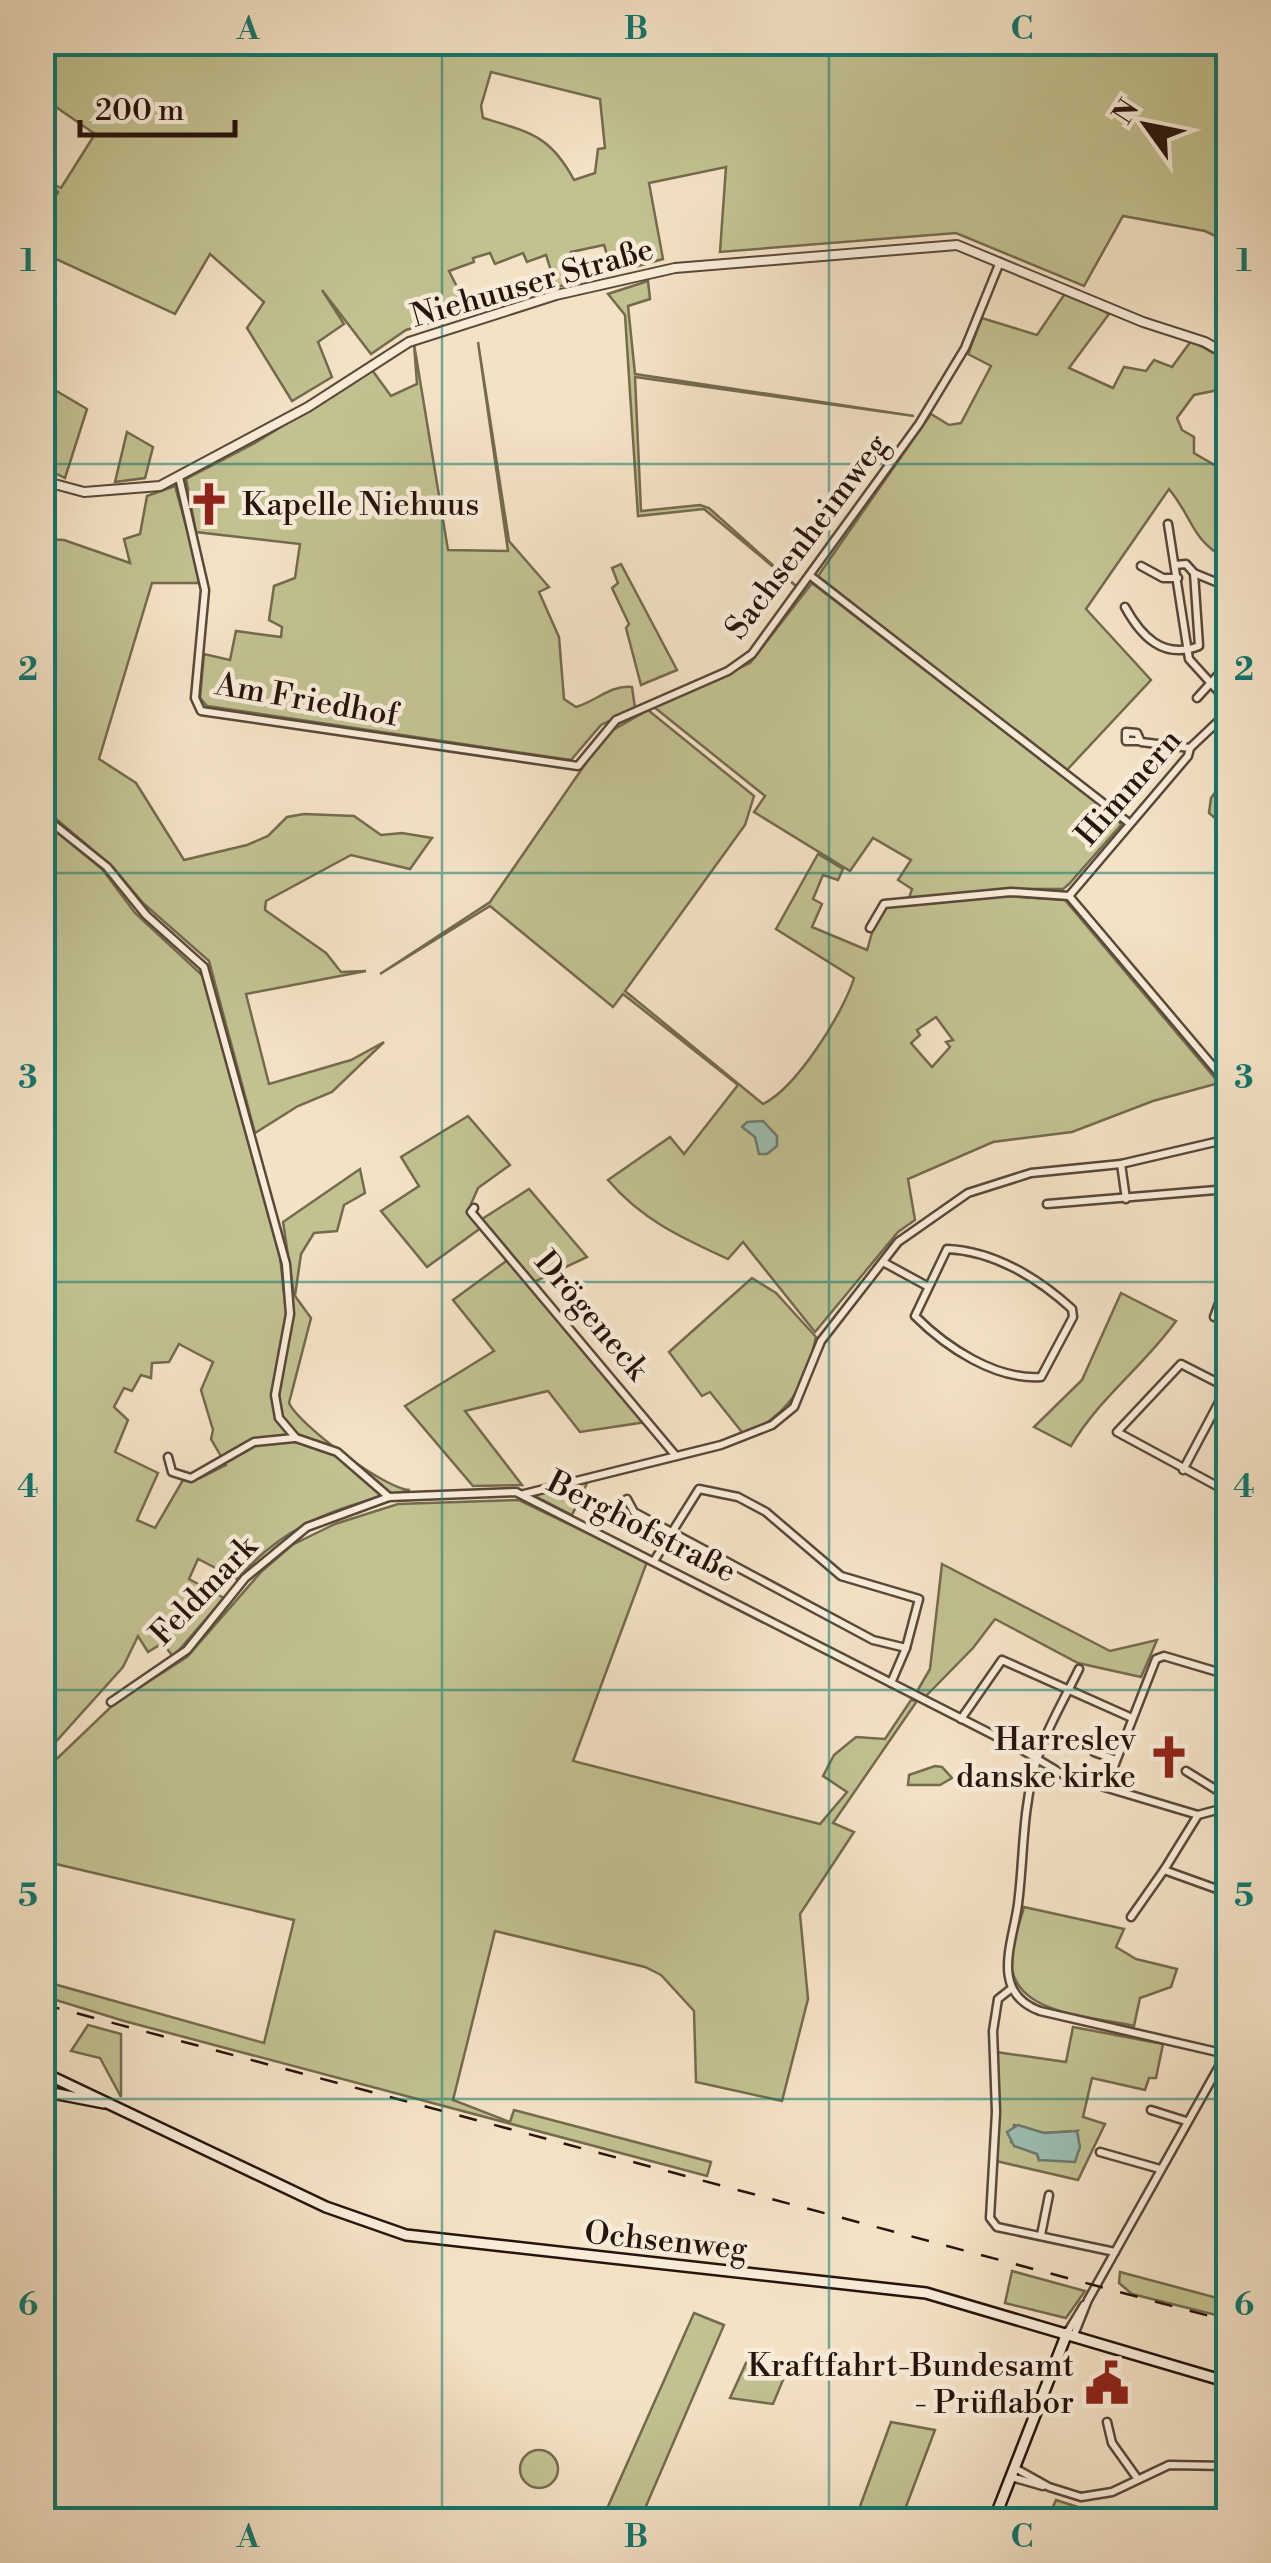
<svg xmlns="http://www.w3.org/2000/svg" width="1271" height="2563" font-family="'Libre Bodoni',serif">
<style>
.green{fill:#c2c190;stroke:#746a4e;stroke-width:2.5;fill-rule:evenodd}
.water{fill:#9cbeb1;stroke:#6d7a6f;stroke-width:2.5}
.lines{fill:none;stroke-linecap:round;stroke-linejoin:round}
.minor-casing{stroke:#5a483a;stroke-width:11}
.tertiary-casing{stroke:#5a483a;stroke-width:12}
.secondary-casing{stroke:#27140c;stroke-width:14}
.minor{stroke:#f8ecd9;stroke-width:6}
.tertiary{stroke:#f8ecd9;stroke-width:8}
.secondary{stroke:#f8ecd9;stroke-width:9}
.rail{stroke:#27140c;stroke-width:2.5;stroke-dasharray:18 18;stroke-linecap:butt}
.grid{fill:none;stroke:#0f766e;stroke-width:2.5;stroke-opacity:0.55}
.labels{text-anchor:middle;stroke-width:9;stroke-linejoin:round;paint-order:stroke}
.street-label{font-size:32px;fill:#27140c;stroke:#f8ecd9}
.poi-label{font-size:32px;fill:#27140c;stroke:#f8ecd9;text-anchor:end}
.neatline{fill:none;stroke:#0f766e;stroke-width:4}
.grid-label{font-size:32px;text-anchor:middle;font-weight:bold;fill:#0f766e}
</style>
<rect width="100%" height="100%" fill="#f4e2c5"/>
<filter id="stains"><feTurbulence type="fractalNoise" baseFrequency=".002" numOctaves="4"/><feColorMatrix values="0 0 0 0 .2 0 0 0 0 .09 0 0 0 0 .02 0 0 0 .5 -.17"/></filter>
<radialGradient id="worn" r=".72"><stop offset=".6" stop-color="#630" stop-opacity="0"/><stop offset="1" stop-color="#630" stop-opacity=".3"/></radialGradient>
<g class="green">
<path d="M42,43H1228V242L1205,231L1123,216L1084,286L956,233L720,252L726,167L649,183L663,259L613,273L604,245L571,252L580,282L556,287L546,255L527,262L523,253L495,264L490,253L473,258L474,262L449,271L461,295L453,299L458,315L406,330L371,354L322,290L344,324L318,342L332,377L292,401L247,328L264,302L210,254L175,314L43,253V216L58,192L43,179L61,188L95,134L43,98ZM491,72L600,99L605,148L598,149L595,173L574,180C550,135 529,132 483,118L481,106Z"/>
<path d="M648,281L650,299L628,306L635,374L914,416L635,377L641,511L700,505L709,508L796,586L704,509L638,516L625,315L608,294Z"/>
<path d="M1066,292L1109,314L1069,368L1113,388L1124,367L1146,371L1154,360L1172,367L1191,341L1228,361V388L1194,395L1177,418L1182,430L1194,437V453L1228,473V561C1189,537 1195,521 1169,489L1086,609L1151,680L1066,771L818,576L931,414L949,425L961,423L991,366L968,354L982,318L1037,335Z"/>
<path d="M478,342L509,541L549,587L539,592L559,637L564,699L576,707C597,701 609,685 632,687L635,708L601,725L571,760L207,706L200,698L204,654L230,660L236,631L281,637L282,627L269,620L274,586L295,578L300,544L196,532L186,479L255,443L372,370L391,396L417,384L414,344L448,550L508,551Z"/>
<path d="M43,383L87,409L65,478L43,467Z"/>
<path d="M127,432L153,447L145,478L115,482Z"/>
<path d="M175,486L202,583H152L99,759L136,783L184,860L247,845L268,836L287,817L304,814L354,816L381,835L402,833L432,838L410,869L351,855L266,901L265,910L326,953L341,972L366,971L246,994L269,1084L351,1060L384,1042L332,1092L298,1106L255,1133L209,961L143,903L112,866L43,808L49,780L43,776V539L64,540L130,563L124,539L140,534L147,496Z"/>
<path d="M621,564L677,670L641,685L626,628L629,624L612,588L618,583L612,568Z"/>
<path d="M812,583L1118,819L1121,825L1069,884L1063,889H1007L909,898L912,889L898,880L911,860L873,838L850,871L754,812L765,796L654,707L750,663Z"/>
<path d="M648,710L754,796L745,825L625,991L763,1104C796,1088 843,1014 854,978L776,929L818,854L843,869L838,880L823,875L813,899L822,904L812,927L867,950L878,912L885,906L1005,896L1065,900L1219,1083L1153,1101L1072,1132L993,1142L908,1179L915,1220L898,1232L815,1332L743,1242L728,1259C682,1238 642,1220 608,1180L670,1137L684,1154L738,1085L623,994L613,1007L490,906L380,974L490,902L606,734ZM936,1017L953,1040L946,1042L950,1047L932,1067L911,1043L920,1035L917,1030Z"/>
<path d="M1228,775V824H1222L1209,813L1211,798Z"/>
<path d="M42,820L102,869L135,913L203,976L279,1247L285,1303L294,1295L283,1222L360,1169L365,1193L344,1205L337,1231L314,1233L301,1254L295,1296L311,1318L289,1403C299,1425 386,1490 410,1490C338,1506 287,1523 237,1579L198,1559L189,1579L224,1598L173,1657L163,1643L148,1652L138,1636L123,1667L43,1756ZM179,1344L213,1362L201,1390L213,1430L211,1439L226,1465L200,1478L183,1480L155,1528L137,1520L158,1473L115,1452L128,1420L114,1407L124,1388L132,1391L141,1375L151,1378L152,1363L169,1362Z"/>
<path d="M468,1116L510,1165L478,1188L471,1204L482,1219L529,1189L587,1257L534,1282L485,1225L427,1267L381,1211L419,1186L401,1157Z"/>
<path d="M509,1259L646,1422L580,1432L548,1391L465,1411L522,1485L473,1486L405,1406L494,1351L453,1300Z"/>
<path d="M752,1278L776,1293L816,1337C805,1387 791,1412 745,1436L710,1392L702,1396L669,1352Z"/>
<path d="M1121,1293L1176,1321C1144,1366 1099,1398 1071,1446L1034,1427L1082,1380Z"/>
<path d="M588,1481L572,1515L533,1495Z"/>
<path d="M519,1500L647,1562L573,1761L820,1824L847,1792L823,1776L834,1755L856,1737L885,1739L911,1700L917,1701L833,1823L854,1832L800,1914L808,1999L782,2101L696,2082L694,2011L661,1975L645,1967L495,1931L453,2100L510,2122L514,2110L711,2162L707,2176L124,2021L43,1996V1981L264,2043L294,1920L43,1861V1772L115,1703L187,1657L261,1572L292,1545L335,1524L398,1504Z"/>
<path d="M942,1564L1110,1651L1157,1640L1141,1677L1078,1663L995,1619L973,1648L924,1698L916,1693L930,1669Z"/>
<path d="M935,1766L942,1767L952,1778L940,1785H908L909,1775Z"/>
<path d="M1024,1907L1124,1929L1116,1947L1136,1959L1177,1969L1171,1987L1140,1998L1134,2026C1097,2017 1020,2016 1012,1969C1009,1950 1019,1926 1024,1907Z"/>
<path d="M88,2025L121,2034V2097L100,2058L71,2051Z"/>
<path d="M1073,2027L1163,2044L1156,2078H1149L1145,2090L1092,2078L1083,2117L1105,2124L1078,2180L996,2161V2052L1066,2062ZM1014,2125L1043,2133L1077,2131L1039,2160L1037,2154L1011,2142Z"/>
<path d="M1012,2271L1085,2291L1066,2318L1005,2303Z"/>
<path d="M1120,2272L1225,2300L1220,2316L1132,2294L1119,2283Z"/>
<path d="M694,2313L724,2325L640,2520L606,2511Z"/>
<path d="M746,2363L783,2380L773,2404L730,2398Z"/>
<path d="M891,2422L935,2430L901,2520H855Z"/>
<circle cx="539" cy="2469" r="19"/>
<path d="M1056,2500L1118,2520H1047Z"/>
</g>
<g class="water">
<path d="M763,1121L777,1136V1146L767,1154H759L755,1137L742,1127L747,1122Z"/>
<path d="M1018,2125L1044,2133L1077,2131L1080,2147L1075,2162L1039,2160L1037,2154L1014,2146L1007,2132Z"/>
</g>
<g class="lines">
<g class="minor-casing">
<g id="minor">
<path d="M179,477L205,590L195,698L201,711L578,766L616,720L728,671L752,654L919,424L965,348L1000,262"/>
<path d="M1168,524L1189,659L1228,702"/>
<path d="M1141,566L1163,578H1178"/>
<path d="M1194,573L1228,587"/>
<path d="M812,577L1129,823"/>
<path d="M1125,607C1141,636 1163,660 1199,646L1194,573L1186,564L1175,565"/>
<path d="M1197,698L1228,664"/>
<path d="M1138,741H1126V732L1137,733L1141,742L1190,748"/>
<path d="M42,815L107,867L146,915L204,967L286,1264L290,1314L275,1395L279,1418L296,1438L337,1452L389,1497"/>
<path d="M1069,896L1228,1084"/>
<path d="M1069,896L1188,756L1190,748L1228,712"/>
<path d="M870,928L884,904L1011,892L1069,896"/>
<path d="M1121,1164L1126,1199"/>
<path d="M1047,1204L1228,1189"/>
<path d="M474,1208L471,1212L676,1456"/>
<path d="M947,1249C994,1251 1038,1278 1072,1309L1073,1317L1041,1377C995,1380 946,1347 915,1316Z"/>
<path d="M883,1262L927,1286"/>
<path d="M1214,1317L1228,1279"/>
<path d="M1228,1388L1181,1364L1117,1432L1228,1492"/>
<path d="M168,1457L172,1472L191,1478L254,1442L294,1438"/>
<path d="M1183,1470L1227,1387"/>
<path d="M524,1494L721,1445L772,1425L794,1407L821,1341L898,1242L968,1193L1031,1173L1121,1164L1228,1139"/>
<path d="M627,1499L634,1512L873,1640L906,1648"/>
<path d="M654,1561L699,1489L738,1497L766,1512L841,1576L919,1599L906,1648L891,1683"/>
<path d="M1079,1669C1064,1700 1044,1733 1035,1767C1022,1812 1024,1858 1018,1904C1013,1943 989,1992 1040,2011L1226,2054"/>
<path d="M111,1702L187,1650L245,1578L307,1527L389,1497L516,1492L1019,1748L1064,1775L1198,1815L1228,1807"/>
<path d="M961,1719L1002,1660L1132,1718"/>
<path d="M1094,1752L1116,1760"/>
<path d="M1186,1771L1228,1797"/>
<path d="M1106,1787L1156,1659L1164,1656L1228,1675"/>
<path d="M1198,1815L1164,1870L1228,1893"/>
<path d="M1131,1917L1164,1870"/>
<path d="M1012,1988L998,1999L993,2031L996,2112L990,2218L997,2227L1115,2252"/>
<path d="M1151,2110L1186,2121"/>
<path d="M1100,2152L1160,2169"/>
<path d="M1041,2235L1049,2195"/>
<path d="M1067,2333L1084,2305"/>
<path d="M1074,2335L1088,2300L1226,2054L1228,2038"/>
<path d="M1107,2422L1112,2443L1137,2478"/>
<path d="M1015,2468L1049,2487L1081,2497L1112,2492L1169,2465L1228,2466"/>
<path d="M1011,2477L1043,2486"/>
</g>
</g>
<g class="tertiary-casing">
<path id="tertiary" d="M47,482L84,492L160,486L308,407L409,342L556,295L675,268L957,245L1143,322L1205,342L1228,355"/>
</g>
<g class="secondary-casing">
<g id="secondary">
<path d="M42,2072L326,2207L406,2235L926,2293L1228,2382"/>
<path d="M42,2091L104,2103"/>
<path d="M994,2520L1067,2333"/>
</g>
</g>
<use href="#minor" class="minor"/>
<use href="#tertiary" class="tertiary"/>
<use href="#secondary" class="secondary"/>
<path class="rail" d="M42,2004L1228,2321"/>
</g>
<path class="grid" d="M442,42V2520M829,42V2520M42,464H1228M42,873H1228M42,1282H1228M42,1690H1228M42,2099H1228"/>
<defs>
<g id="church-bare" transform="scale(3.45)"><path d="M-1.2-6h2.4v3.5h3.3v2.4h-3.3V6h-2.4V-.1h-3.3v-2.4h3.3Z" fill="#8f2418" stroke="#f8ecd9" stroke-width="2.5" paint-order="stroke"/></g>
<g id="civic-bare" transform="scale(3.45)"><path d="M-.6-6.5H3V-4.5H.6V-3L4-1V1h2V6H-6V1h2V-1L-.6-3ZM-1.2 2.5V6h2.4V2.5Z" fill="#8f2418" stroke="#f8ecd9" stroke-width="2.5" paint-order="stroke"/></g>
</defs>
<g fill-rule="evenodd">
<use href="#church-bare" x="209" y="504"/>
<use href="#church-bare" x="1169" y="1757"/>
<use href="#civic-bare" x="1107" y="2383"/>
</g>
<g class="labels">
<g class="street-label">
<text transform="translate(532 282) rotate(-16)" y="11">Niehuuser Straße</text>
<text transform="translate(806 536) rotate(-53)" y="11">Sachsenheimweg</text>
<text transform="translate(307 699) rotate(10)" y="11">Am Friedhof</text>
<text transform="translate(1128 787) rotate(-49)" y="11">Himmern</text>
<text transform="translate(592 1315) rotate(50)" y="11">Drögeneck</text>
<text transform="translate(642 1526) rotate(27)" y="11">Berghofstraße</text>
<text transform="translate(203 1590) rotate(-46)" y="11">Feldmark</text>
<text transform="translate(666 2240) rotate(6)" y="11">Ochsenweg</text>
</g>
<g class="poi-label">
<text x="242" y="515" text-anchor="start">Kapelle Niehuus</text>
<text x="1136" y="1750">Harreslev<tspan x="1136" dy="37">danske kirke</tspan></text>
<text x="1074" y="2376">Kraftfahrt-Bundesamt<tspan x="1074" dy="37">- Prüflabor</tspan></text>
</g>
</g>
<rect width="1271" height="2563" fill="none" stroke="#f4e2c5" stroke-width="110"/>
<g transform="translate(1146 125) rotate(303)" stroke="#f8ecd9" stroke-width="8" paint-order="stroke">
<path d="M0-8L18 38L0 25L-18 38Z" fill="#27140c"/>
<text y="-15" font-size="28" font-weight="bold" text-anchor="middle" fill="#27140c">N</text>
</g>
<path d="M80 120v15h155v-15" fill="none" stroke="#27140c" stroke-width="5"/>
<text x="95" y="120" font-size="30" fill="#27140c" stroke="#f8ecd9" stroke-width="8" paint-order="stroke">200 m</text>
<rect x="55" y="55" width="1161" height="2453" class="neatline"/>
<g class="grid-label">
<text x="248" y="39">A</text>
<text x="636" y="39">B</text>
<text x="1022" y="39">C</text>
<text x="28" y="271">1</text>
<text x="1244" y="271">1</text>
<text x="28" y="680">2</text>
<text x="1244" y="680">2</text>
<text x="28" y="1088">3</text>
<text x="1244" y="1088">3</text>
<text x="28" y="1497">4</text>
<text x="1244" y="1497">4</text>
<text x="28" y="1906">5</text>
<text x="1244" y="1906">5</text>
<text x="28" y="2315">6</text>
<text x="1244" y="2315">6</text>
<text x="248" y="2547">A</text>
<text x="636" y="2547">B</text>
<text x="1022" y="2547">C</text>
</g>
<rect width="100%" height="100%" filter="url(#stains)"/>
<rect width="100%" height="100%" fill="url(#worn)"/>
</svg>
